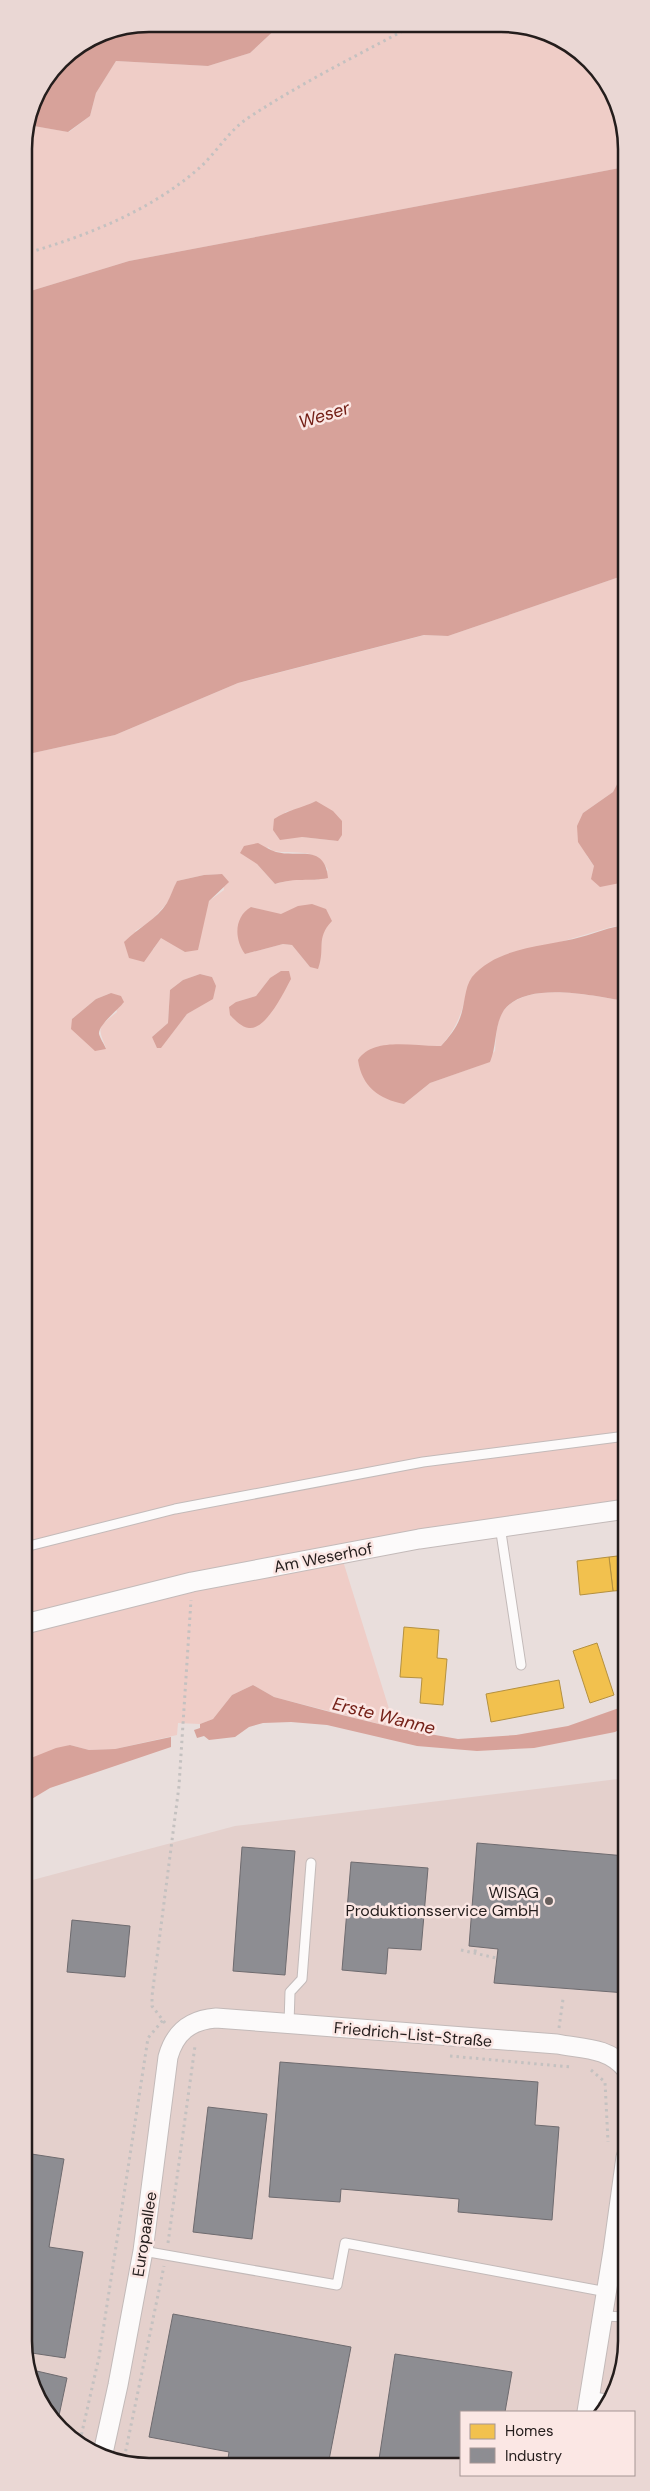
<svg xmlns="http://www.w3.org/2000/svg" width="650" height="2491" font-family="'DM Sans',sans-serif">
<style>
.built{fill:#e4d0cc}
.green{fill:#efcdc7;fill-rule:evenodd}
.water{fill:#d7a29a}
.homes{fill:#f2c14e;stroke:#b4903f}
.industry{fill:#8d8d92;stroke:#6e6b6f}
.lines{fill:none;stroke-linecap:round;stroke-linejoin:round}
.service-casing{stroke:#c3bab9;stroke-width:11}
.minor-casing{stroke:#c3bab9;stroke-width:21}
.path{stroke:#c4c1c0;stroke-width:3;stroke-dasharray:2.5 4;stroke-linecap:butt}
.service{stroke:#fcfafa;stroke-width:9}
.minor{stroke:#fcfafa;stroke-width:19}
.poi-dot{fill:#69615f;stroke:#fbe7e4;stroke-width:2}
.labels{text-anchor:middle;stroke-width:5;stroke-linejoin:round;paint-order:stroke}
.street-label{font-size:16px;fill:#241d1c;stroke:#fbe7e4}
.poi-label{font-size:16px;fill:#241d1c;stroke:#fbe7e4;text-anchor:end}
.water-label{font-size:18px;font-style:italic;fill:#742017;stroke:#fbe7e4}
.rim{fill:none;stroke:#241d1c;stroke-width:2.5}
</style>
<rect width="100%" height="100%" fill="#e9dedc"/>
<path class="built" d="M626,1778V2349L617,2390L603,2412H461V2466L125,2465L60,2430L37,2397L25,2358V1882L235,1826Z"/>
<g class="green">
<path d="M280,25L525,26L590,61L613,94L625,133V167L129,261L24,293V142L28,125L69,132L90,116L96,93L116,61L208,66L250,53Z"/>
<path d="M625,575V769L613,792L583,813L587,856L594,866L625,882V925L611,927L557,943L466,995C461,1016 455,1030 441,1046L412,1047L404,1104L430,1083L478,1066L495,1051C496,1038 496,1020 504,1010C529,980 593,996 625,1001L626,1503L25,1618L24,755L115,735L238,683L425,635L448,636ZM316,801L338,841L302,837L285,812L302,808ZM268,847L273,851C297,855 315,846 328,870L317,880L299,878L275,884L257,864ZM222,874L224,890L209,901L185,952L161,937L153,950L135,931L150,922L168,902L177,881L204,875ZM251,907L281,915L322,931L320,962L310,967L292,945L283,944L245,954ZM200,974L212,977L213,998L187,1014L161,1047L152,1037L168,1023L170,990L183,980ZM270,978L249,1028L236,1002L256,996ZM111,993L117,1012C98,1028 97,1025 106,1048L72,1019L96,999Z"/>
<path d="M343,1561L395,1728L274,1697L253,1685L232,1695L213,1719L200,1724L178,1723L177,1735L115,1749L89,1750L70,1745L25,1761V1634L186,1592Z"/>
</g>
<g class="water">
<path d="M150,24L280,25L250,53L208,66L116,61L96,93L90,116L68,132L28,125L33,101L61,60L102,33Z"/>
<path d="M625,167V575L448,636L424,635L238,683L115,735L24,755V293L129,261Z"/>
<path d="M625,769V882L600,887L591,879L594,866L578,842L577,826L583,813L613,792Z"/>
<path d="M316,801L333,811L342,821V835L338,841L302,837L280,840L273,830L274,819C287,810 302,808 316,801Z"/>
<path d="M258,843C264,846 270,850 276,852C298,858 325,843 328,878C308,882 297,877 275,884L257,864L240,853L244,846Z"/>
<path d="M222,874L229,882L209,901L198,950L185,952L161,938L144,962L129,958L124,942C138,928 157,919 167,903C171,896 173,888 177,881L204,875Z"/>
<path d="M312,904L326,909L332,921C315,939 326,948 318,969L310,967L292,945L283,944L245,954C234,939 234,917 251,907L281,914L298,906Z"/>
<path d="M625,925V1001C594,996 527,980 504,1010C494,1025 497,1046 490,1062L430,1083L404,1104C379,1099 362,1087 358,1060C374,1036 415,1047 441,1046C449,1037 456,1029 460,1018C465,1006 464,988 472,977C498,946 546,947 581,937C596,933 610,927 625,925Z"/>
<path d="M281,971H289L291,979C284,992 266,1030 249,1028C241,1027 235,1020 230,1015L229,1007L236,1002L256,996L270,978Z"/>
<path d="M200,974L212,977L216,986L213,999L187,1014L161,1048H157L152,1037L168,1023L170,990L183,980Z"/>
<path d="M111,993L121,996L124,1002C118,1010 98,1025 99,1034C100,1038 104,1044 106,1049L95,1051L71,1029L72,1019L96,999Z"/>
<path d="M253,1685L274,1697L334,1713L395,1728L458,1739L516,1735L568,1726L619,1708L626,1703V1726L615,1732L534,1748L477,1751L417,1746L327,1725L291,1722L263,1723L249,1727L235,1737L209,1740L204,1736L197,1738L194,1730L200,1728V1724L213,1719L232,1695Z"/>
<path d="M171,1737V1747L50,1788L25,1803V1762L26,1760L56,1748L70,1745L89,1750L115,1749Z"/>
</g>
<g class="homes">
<path d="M626,1555V1590L613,1591L609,1557Z"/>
<path d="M609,1557L613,1591L580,1595L577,1561Z"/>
<path d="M404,1627L439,1630L437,1658L447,1659L443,1705L420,1703L422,1678L400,1677Z"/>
<path d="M597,1643L614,1695L590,1703L573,1651Z"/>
<path d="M559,1680L564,1708L491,1722L486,1694Z"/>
</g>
<g class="industry">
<path d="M477,1843L626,1856V1993L494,1983L498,1949L469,1946Z"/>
<path d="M242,1847L295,1851L285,1975L233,1971Z"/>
<path d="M351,1862L428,1868L421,1950L388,1948L386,1974L342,1970Z"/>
<path d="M72,1920L130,1926L125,1977L67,1972Z"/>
<path d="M280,2062L538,2082L535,2125L559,2127L552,2220L458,2212L459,2199L341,2189L340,2202L269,2197Z"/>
<path d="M208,2107L267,2114L252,2239L193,2232Z"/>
<path d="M25,2153L64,2159L49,2247L83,2252L65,2358L25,2352Z"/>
<path d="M173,2314L351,2347L328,2465H227L229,2452L149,2437Z"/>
<path d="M395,2354L512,2372L505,2412H461V2466H378Z"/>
<path d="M28,2369L67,2378L57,2425L37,2397Z"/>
</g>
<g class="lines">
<g class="service-casing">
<g id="service">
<path d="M500,1526L521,1665"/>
<path d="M25,1547L175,1509L423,1462L626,1436"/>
<path d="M289,2024L290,1992L302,1979L311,1863"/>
<path d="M143,2251L337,2285L345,2243L607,2292"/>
<path d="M603,2316L626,2317"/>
<path d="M590,2396L610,2400"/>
</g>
</g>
<g class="minor-casing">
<g id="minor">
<path d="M25,1624L192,1582L419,1539L626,1509"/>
<path d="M587,2412L613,2251L626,2157"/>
<path d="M103,2453L118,2385L143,2251L168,2057C175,2032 190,2020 216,2018L557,2044C583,2049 608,2047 626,2069"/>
</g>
</g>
<g class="path">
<path d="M24,254C86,236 148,212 197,170C215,155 228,131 248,118C301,83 358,55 414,25"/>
<path d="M461,1950L496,1958"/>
<path d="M475,1952L476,1947"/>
<path d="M165,2023L152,2006V1996L179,1786L191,1600"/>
<path d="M559,2028L563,1999"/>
<path d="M450,2056L571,2067"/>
<path d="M591,2070L605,2082L608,2142"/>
<path d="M168,2243L195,2046"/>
<path d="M80,2441L99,2357L148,2038L163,2020"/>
<path d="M123,2464L164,2266"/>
</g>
<use href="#service" class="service"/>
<use href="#minor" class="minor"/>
</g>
<circle class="poi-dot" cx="549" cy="1901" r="5"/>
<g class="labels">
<g class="street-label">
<text transform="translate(323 1557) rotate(-11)" y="6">Am Weserhof</text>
<text transform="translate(413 2034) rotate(5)" y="6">Friedrich-List-Straße</text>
<text transform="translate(144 2234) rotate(-81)" y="6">Europaallee</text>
</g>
<g class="poi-label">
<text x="539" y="1898">WISAG<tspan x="539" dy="18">Produktionsservice GmbH</tspan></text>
</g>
<g class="water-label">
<text transform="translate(324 415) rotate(-17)" y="6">Weser</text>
<text transform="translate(384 1716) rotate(14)" y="6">Erste Wanne</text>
</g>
</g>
<path d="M0 0H650V2491H0ZM149 32H501A117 117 0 0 1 618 149V2341A117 117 0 0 1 501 2458H149A117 117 0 0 1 32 2341V149A117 117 0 0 1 149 32Z" fill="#ead7d4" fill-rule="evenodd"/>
<path class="rim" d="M149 32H501A117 117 0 0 1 618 149V2341A117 117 0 0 1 501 2458H149A117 117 0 0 1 32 2341V149A117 117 0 0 1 149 32Z"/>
<rect x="460" y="2411" width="175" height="65" fill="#fbe7e4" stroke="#a59694"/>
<rect x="470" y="2424" width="25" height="15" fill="#f2c14e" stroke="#a59694"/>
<text x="505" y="2436" font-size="15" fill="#241d1c">Homes</text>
<rect x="470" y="2448" width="25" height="15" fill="#8d8d92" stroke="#a59694"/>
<text x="505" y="2461" font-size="15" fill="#241d1c">Industry</text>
</svg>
